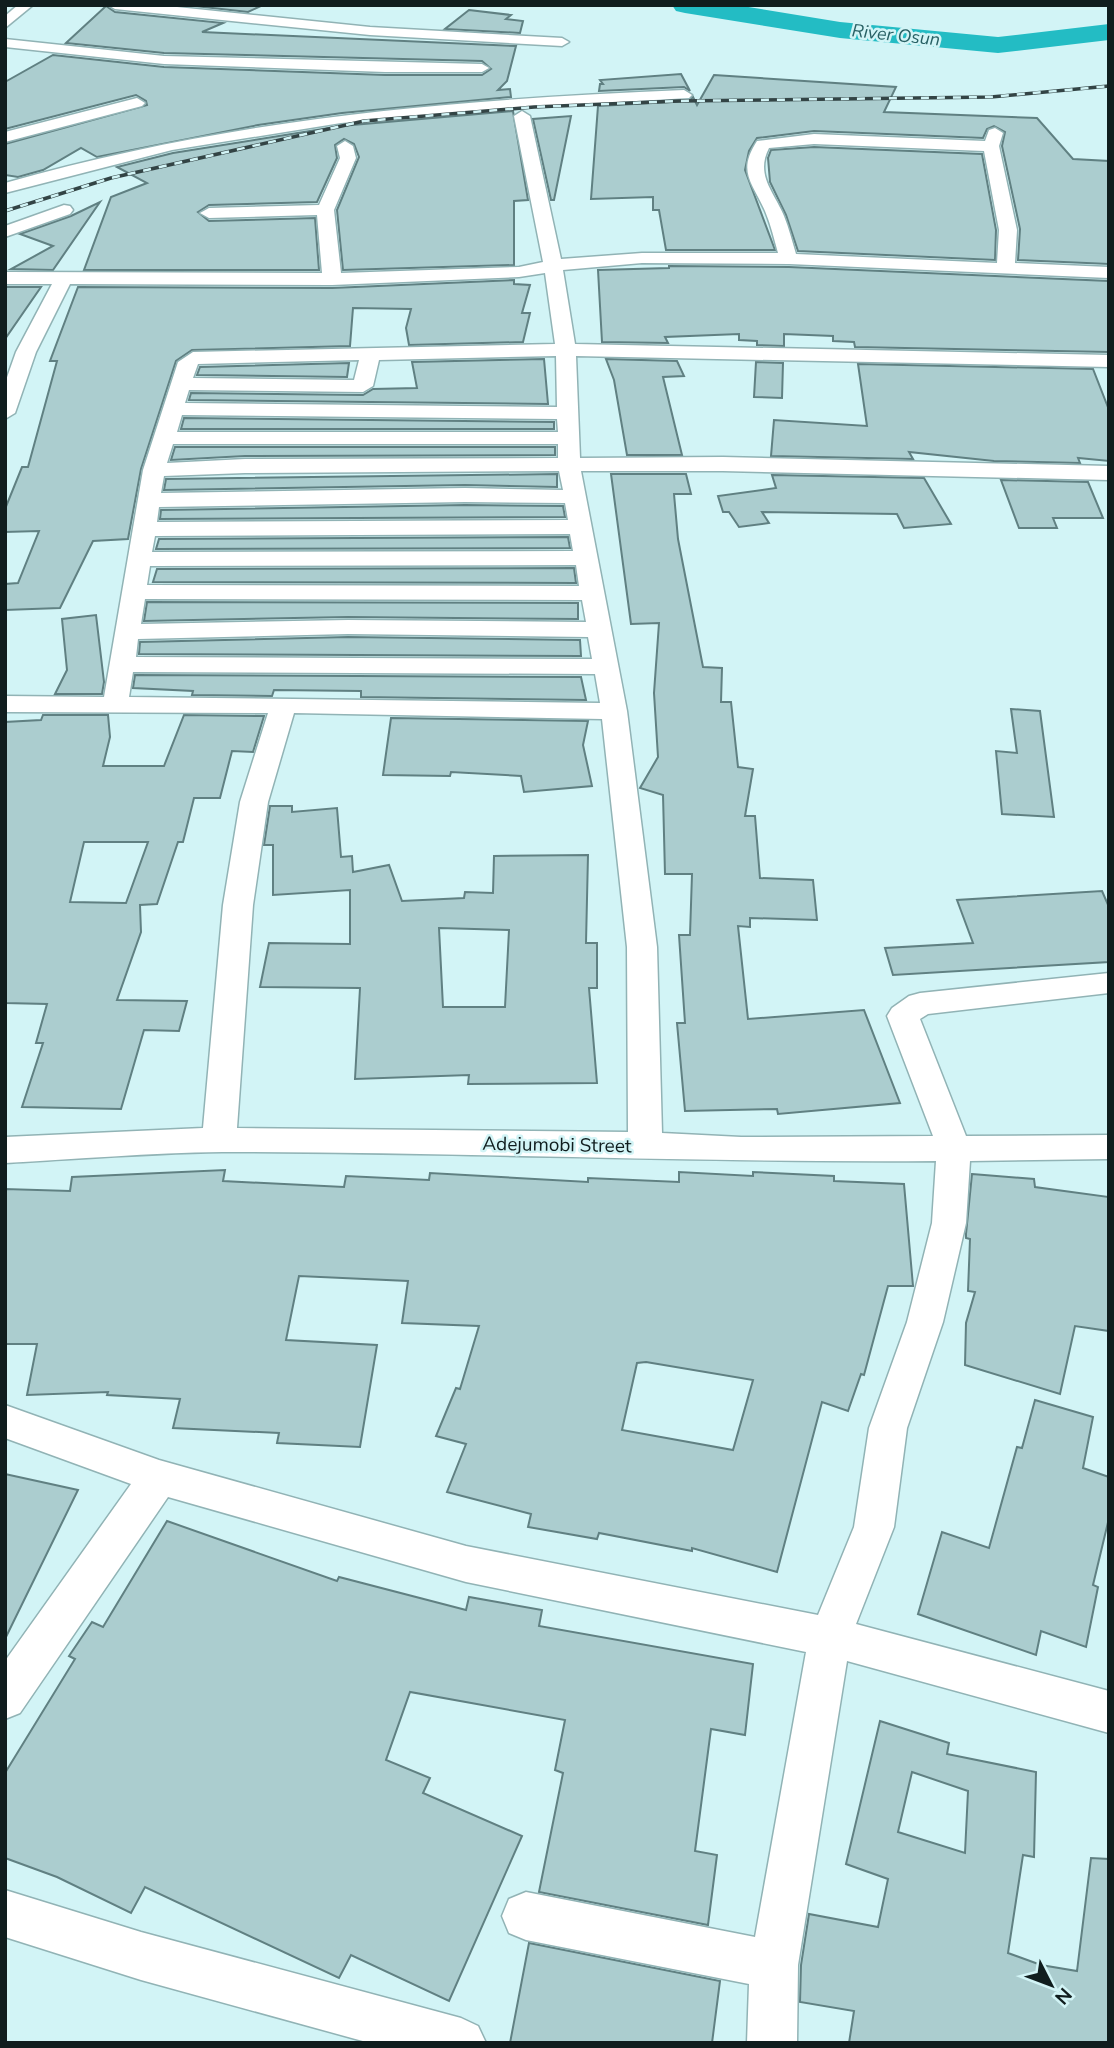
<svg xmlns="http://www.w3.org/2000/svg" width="1114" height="2048" font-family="'Nunito Sans',sans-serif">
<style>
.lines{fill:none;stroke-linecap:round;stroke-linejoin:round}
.river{fill:#23bcc4;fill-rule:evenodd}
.building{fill:#abcdcf;stroke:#608082;stroke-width:2;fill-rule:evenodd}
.minor-casing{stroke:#91b3b5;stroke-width:3}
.minor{fill:#fff;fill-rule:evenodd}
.rail-casing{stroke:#334445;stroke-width:3.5}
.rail{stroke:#d2f4f6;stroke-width:2.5;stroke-dasharray:8;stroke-linecap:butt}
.labels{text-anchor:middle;stroke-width:5;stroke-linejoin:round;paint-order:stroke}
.far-water-label{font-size:18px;font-style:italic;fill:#286064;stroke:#d2f4f6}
.street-label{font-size:19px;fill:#101d1e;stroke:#d2f4f6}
</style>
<rect width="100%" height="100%" fill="#d2f4f6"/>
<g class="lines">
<path class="river" d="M672,5H736L840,22L998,37L1109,24V40L998,53L840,38L685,13L676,11Z"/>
</g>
<g class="building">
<path d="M186,5H263L248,12Z"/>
<path d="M106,6L115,12L223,23L202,32L516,46L507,81L498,90L510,89L511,97L342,113L258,125L97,157L81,148L43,170L18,177L5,175V144L147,105L146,101L136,95L5,129V82L53,55L164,67L385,75H482L491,69L482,61L164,53L66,43Z"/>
<path d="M469,10L511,15L506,19L523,21L520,33L445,29Z"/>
<path d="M681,74L690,91L684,87L599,91L600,84H603L600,80Z"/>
<path d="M714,75L896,87L884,112L1037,118L1073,159L1109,161V264L1018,260L1020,229L1002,146L1005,132L994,126L987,129L983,138L814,131L757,138L749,151L745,170L775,250H666L659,210H653V197L591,199L598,106L689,101L693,97L697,105Z"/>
<path d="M513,111L528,200L514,201V265L343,270L337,210L359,157L354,144L344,139L335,145L337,158L317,202L209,205L198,212L209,221L315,218L319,270H84L111,197L147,183L117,167L173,153L341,126Z"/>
<path d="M571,116L554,200H551L533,119Z"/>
<path d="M814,147L982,154L996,230L995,260L798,251L786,215L770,182L768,158L771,150Z"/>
<path d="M100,202L53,270L11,269L53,246L20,234L71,216Z"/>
<path d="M669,266L789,267L1109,281V352L855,347L854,342L833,341V336L784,334V346L757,345V341L739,340V334L665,337L668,343L602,342L598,270L669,268Z"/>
<path d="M514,280V284L530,285L522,313H530L523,342L409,345L406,328L411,309L353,308L350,346L192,350L176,361L141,469L128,539L93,541L60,608L5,610V584L18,583L39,531L5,532V509L22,467H28L57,361H50L78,287L332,288Z"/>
<path d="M5,287H41L5,339Z"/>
<path d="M544,359L548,404L189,400L191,393L363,395L373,389L417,388L412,362Z"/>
<path d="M606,359L677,361L684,376L663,377L682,455H627L614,380Z"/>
<path d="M756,362L783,363L782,398L754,397Z"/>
<path d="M349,363L347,377L197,375L200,367Z"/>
<path d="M858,364L1093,369L1109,410V461L1078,458L1080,463L994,461L909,452L913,459L771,456L774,420L867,426Z"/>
<path d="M184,418L554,422V429H181Z"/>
<path d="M175,447H555V455L245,456L171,460Z"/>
<path d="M557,474V487L465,485L164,490L166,479Z"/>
<path d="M611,474H686L691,494H674L678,539L703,667L722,668L721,702H731L738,767L753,769L745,816H755L760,878L813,880L817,920L750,918V927L738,926L748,1019L864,1010L900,1103L778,1114L777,1109L685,1111L677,1023H685L679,935H690L692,874H665L663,795L640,788L658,757L654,693L659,623L631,624Z"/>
<path d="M772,475L924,478L951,524L904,528L897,514L762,512L769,523L739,527L729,512H723L718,496L776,488Z"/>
<path d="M1001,480L1088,482L1103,518H1053L1057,528H1019Z"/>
<path d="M465,505L563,506L565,517L160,519L161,510Z"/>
<path d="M568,537L570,548L156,549L159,539Z"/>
<path d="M574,568L576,583L153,582L157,569Z"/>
<path d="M147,602L578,603V619L348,617L144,621Z"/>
<path d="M96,615L104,682L102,694H55L67,670L62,619Z"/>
<path d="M348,637L580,640L581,656L139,654L140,642Z"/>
<path d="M135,675L581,677L586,700L361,697V691L274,690L272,696L192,695L193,691L133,688Z"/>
<path d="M1011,709L1040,711L1054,817L1002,814L996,751L1017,753Z"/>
<path d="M43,715H108L110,737L103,766H164L184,715L264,716L253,752L232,751L220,798H194L183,842H178L157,904L140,905L141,932L117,1000L187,1001L179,1031L144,1030L121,1109L22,1107L43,1043H36L47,1004L5,1003V722L41,720ZM84,842H148L126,903L70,902Z"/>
<path d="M391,718L588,721L583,745L592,786L524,792L521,776L451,772L450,776L383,775Z"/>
<path d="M270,806H292V812L337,808L341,857L352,856L353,872L389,865L402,901L464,898L465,892L493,893L494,856L588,855L586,943H597V988H589L597,1083L468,1084L469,1075L355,1079L360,988L260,987L269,943L350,944V890L273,895V845H264ZM439,928L509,930L505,1007H443Z"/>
<path d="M1102,891L1109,907V962L893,975L885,948L973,943L957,900Z"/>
<path d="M225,1170L223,1181L344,1187L346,1176L429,1180L430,1173L588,1182V1178L679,1182V1172L753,1176V1172L834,1176V1181L904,1184L913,1286H888L864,1375L861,1374L848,1411L822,1402L777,1572L692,1548V1551L599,1533L597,1539L528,1527L531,1514L447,1492L466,1444L436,1436L456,1388L460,1389L479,1326L402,1323L408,1281L299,1276L286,1340L377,1345L360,1447L277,1443L279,1433L173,1428L180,1399L107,1395L108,1392L27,1395L37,1344H5V1189L70,1191L72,1177ZM646,1362L753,1380L733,1450L622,1430L637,1363Z"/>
<path d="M972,1174L1034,1179L1035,1187L1109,1197V1331L1075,1326L1060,1394L965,1365L966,1323L975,1292L968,1291L970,1239L966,1238V1234Z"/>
<path d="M1035,1400L1093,1417L1083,1468L1109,1477V1518L1093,1585L1098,1587L1086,1647L1041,1631L1036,1655L918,1614L942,1532L989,1548L1017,1447L1022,1448Z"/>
<path d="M5,1474L78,1490L5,1639Z"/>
<path d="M167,1521L337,1581L339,1577L466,1610L469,1597L542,1610L539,1626L753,1664L745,1735L711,1729L695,1851L717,1855L708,1925L539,1892L563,1773L555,1770L565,1720L410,1692L386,1760L430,1778L423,1793L522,1836L449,2001L351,1955L339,1978L145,1887L131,1913L57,1877L5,1858V1773L75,1659L69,1656L92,1622L103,1627Z"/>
<path d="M880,1721L949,1743L947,1754L1036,1772L1034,1857L1023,1855L1008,1953L1041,1965L1077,1971L1091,1858L1109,1859V2043H849L854,2011L800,2002L801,1965L809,1914L878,1927L888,1879L846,1864ZM912,1772L968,1791L965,1853L898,1832Z"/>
<path d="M529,1943L720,1981L712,2043H510Z"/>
</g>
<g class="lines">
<g class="minor-casing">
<g id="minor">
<path d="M18,5H33L5,28V16Z"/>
<path d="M108,5H158L370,27L562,38L569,42L562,46L370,35L115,9Z"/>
<path d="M5,39L164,56L482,64L489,68L482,72H385L164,64L5,47Z"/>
<path d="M684,90L692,95L689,98L512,108L341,123L172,150L5,193V183C234,118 448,100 684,90Z"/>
<path d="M137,98L145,103L142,106L5,142V132Z"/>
<path d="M522,111L530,116L561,259L642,253H778C774,239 771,225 765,211C752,182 737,172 757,141L814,134L985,141L989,130L995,128L1003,133L999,146L1017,230L1015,263L1109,267V278L789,264L642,263L563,270L575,344L1109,355V367L576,356L580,458L723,457L1109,466V480L723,471H581L627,711L657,947L662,1133L741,1137L933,1136L887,1016L892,1008L909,996L920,993L1109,973V993L928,1014L920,1019L966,1136L1109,1135V1159L970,1161L966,1223L943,1322L907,1428L894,1527L856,1624L1109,1691V1733L847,1661L798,1965L797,2043H747L749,1984L526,1940L509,1933L502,1916L509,1899L526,1892L755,1937L806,1652L466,1582L168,1497L20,1713L5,1719V1661L131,1484L5,1438V1405L159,1460L466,1546L818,1615L854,1527L869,1428L907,1322L932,1223L936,1161C698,1163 460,1152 222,1152C150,1153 77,1159 5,1163V1137L203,1128L223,905L240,802L268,713L5,712V696L104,697L143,470L178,362L193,352L555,344L545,273L519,277L332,285L70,284L36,352L15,413L5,419V383L16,352L52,284H5V272L322,273L317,215L209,218L200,213L209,208L319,205L340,158L337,146L345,141L353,146L356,158L334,210L341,273L519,267L543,262L514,116ZM814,144L984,151L999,230L997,263L796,254C792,241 789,228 784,216C774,192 755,175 769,148ZM556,356L557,407L185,403L189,390L363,392L373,386L379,360ZM359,360L354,380L193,378L198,364ZM182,415L557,419L558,432H177ZM173,444H558V458L245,459L167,463ZM559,471L563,490L465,488L161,493L164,476L245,473ZM465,502L565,503L568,520L157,522L159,507ZM570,534L573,551L152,552L155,536ZM576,565L579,586L147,585L150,566ZM145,599L582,600L586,622L348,620L141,624ZM348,634L588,637L592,659L136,657L138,639ZM133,672L595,674L600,703L129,697ZM294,713L602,719L627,947L628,1132L237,1128L253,905L268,802Z"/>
<path d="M64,205L70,206L73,210L70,214L5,237V226Z"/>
<path d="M5,1890L141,1932L461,2018L478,2026L486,2043H370L141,1980L5,1937Z"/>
</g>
</g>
<use href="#minor" class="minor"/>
<g class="rail-casing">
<path id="rail" d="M5,211L111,178L364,121L534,107L679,101L991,97L1109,86"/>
</g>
<use href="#rail" class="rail"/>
</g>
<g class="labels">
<g class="far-water-label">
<text transform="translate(896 35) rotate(6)" y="6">River Osun</text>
</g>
<g class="street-label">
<text transform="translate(557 1144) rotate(1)" y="7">Adejumobi Street</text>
</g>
</g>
<rect width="1114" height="2048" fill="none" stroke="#101d1e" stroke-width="14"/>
<g transform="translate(1051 1985) rotate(132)" stroke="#d2f4f6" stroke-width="5" paint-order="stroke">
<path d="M0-5L12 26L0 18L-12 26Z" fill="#101d1e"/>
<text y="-10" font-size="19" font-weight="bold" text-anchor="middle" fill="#101d1e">N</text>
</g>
</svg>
